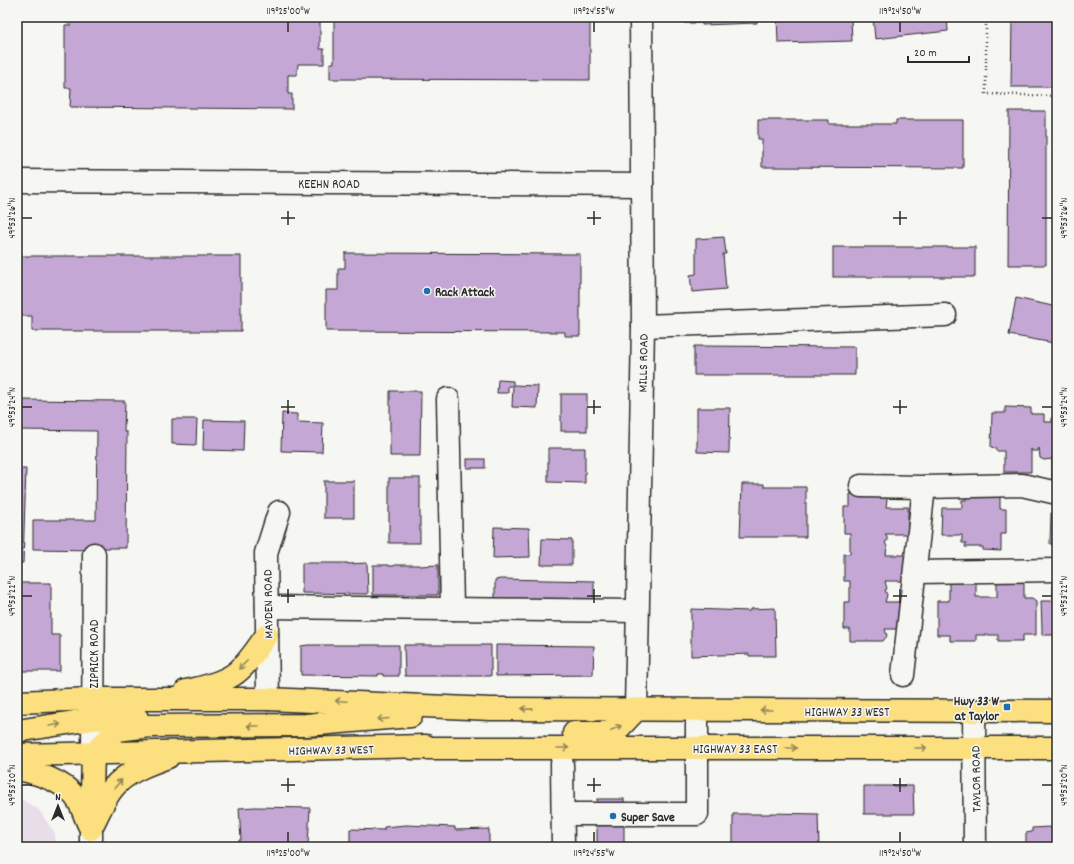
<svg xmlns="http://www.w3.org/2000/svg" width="1074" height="864" font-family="Dekko,sans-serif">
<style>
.built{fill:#e7dee9}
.building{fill:#c4a7d4;stroke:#2b2b2b}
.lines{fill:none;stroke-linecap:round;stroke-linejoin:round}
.minor-casing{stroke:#2b2b2b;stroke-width:25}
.major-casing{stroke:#2b2b2b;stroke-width:25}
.path{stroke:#2b2b2b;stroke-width:2.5;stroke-dasharray:1 3;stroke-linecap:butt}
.minor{stroke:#f6f6f2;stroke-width:22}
.major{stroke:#fce080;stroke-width:22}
.oneway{stroke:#948656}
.ticks{fill:none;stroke:#2b2b2b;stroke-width:1.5}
.poi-dot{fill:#1f6fb2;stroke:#f6f6f2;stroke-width:1.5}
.labels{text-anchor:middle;stroke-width:3;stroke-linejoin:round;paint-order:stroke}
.street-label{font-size:13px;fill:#2b2b2b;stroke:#f6f6f2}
.poi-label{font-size:13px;font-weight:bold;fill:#2b2b2b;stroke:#f6f6f2;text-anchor:start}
.neatline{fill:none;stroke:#2b2b2b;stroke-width:1.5}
.ticks-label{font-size:10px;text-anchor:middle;fill:#2b2b2b}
</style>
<rect width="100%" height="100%" fill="#f6f6f2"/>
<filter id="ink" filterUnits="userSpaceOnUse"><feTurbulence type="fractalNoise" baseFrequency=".025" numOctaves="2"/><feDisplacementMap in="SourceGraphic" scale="8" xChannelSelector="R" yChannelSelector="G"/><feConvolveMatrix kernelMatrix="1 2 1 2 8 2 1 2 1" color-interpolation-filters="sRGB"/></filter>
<g filter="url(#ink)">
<path class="built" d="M17,797L38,809L55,833L56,847H17Z"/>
<g class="building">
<path d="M71,17H320V49H324V64H298L297,75H288V94H292V109L70,107L71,88H65V25H71Z"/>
<path d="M334,17H590V80L330,79V63H334Z"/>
<path d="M684,17H757V23L702,25V23H684Z"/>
<path d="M777,17H851L852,41L778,43Z"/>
<path d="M873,17H947L948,31L875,39Z"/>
<path d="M1012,17H1057L1056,87H1011Z"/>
<path d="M1009,111H1046V265H1008Z"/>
<path d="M758,120H829V124H896V120H963V168L762,167V139H758Z"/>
<path d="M724,237L726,254H723L726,289L692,292L690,275L696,274V239Z"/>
<rect x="833" y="247" width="142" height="30"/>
<path d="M345,253L580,254V336H565V332L326,331V290H338V268H345Z"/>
<path d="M17,256H241V331H32V316H17Z"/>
<path d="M1016,298L1057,307V351L1052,350L1054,343L1009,335Z"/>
<path d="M694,346L855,347V375H694Z"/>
<path d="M498,380L513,381V385L538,386L537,408L512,407L513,386H508V393H497Z"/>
<path d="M390,391H421L420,456H390Z"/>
<rect x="561" y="394" width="26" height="37"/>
<path d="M17,400L125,401L124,432H127L126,548H97V550L33,549V520H96L97,431L18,430L17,469H26L23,563H17Z"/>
<path d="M1005,407L1031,408V414H1044V422H1052V417H1057V482H1052V459L1044,460L1040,458L1039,448L1038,451H1032L1031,449V472H1004V451H996V448L991,447L992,413H1005Z"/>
<path d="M697,408H730L729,453L697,452Z"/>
<path d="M282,413L297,414V422L323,423L322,452L281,451Z"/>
<path d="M172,419H197L196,445L172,444Z"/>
<path d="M204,420L244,421L243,451L203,450Z"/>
<path d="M548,448H585V483L548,482Z"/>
<rect x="467" y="459" width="18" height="9"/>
<rect x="389" y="478" width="31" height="65"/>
<rect x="324" y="481" width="30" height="37"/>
<path d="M742,484H764V487H806V537H740Z"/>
<path d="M850,494H884L887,499L886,507H908V534H885L887,536V541L885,542L887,547L886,555H908V581H885L887,589L885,590L887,595L885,602H908V629H885L887,636L883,641H850V629H844V602H850V581H844V554H850V533H844V507H850Z"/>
<path d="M966,496H1000V509H1006V534H1001V551L983,550V547H965L966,543H962V535H941L942,508H962V500H966Z"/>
<path d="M1051,513H1057V544H1050Z"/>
<path d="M494,527L529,528L530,557L493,558Z"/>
<path d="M542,539L572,540V565H541Z"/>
<path d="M302,563H348V564L367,563L368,594L302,593Z"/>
<path d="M373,565H389V566H394V565H419V566L438,565V595H373Z"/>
<path d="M949,577H976V597H997V577H1024V598H1032L1036,601V635H1023V641H998V635H976V641H950V635H937V601H949Z"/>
<path d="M1053,577H1057V641H1054V635H1042V628L1041,601H1053Z"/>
<path d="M500,579L594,581V608L495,607V580Z"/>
<path d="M17,583H51V635H60V671H17Z"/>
<path d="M775,608L776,656H749V654L691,656V609L750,611V609Z"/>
<path d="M308,645H399V676H383V674H378V676L301,675V646Z"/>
<path d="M404,645H491V676H405Z"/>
<path d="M496,645L594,646L593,675L496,676Z"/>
<path d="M864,786H913L914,814H864Z"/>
<rect x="597" y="799" width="27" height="48"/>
<path d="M255,807L310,808L308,844H302V847H239V840H241L239,808Z"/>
<path d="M770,813L818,814L819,847H733V814H770Z"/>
<path d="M406,825L455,827V830L489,829V847H350V829L384,830V827Z"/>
<path d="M1050,827V828L1057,829V847H1023V844H1026V833L1032,832V828Z"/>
</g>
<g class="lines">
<g class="minor-casing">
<g id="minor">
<path d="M17,181L642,185"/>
<path d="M643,326L945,315"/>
<path d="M448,399L452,609"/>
<path d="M861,486L924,487L1022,485L1057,493"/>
<path d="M916,572L1057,570"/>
<path d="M267,607L637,611"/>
<path d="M903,675L924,487"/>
<path d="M268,699L266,553L279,512"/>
<path d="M636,710L643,326L641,17"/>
<path d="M974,711L975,847"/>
<path d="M93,754L94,554"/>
<path d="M562,764L563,847"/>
<path d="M563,814H697V710"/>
<path d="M91,847V829"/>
</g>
</g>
<g class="major-casing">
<g id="major">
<path d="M186,691C201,688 219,684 233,675C247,666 257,648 267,635"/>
<path d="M17,702L93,699H268L491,709L1057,711"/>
<path d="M17,731L93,719L137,718"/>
<path d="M574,733H602L619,728L636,710"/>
<path d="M412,748H1057"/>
<path d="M17,755L426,746"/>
<path d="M17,769C38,773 67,782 79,802C83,809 85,817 89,825"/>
<path d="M93,824C100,810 108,790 121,780C134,769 152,763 168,757"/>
<path d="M91,829L93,754L117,730L150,726L306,725L411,716"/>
</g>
</g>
<path class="path" d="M986,17V94L1057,96"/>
<use href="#minor" class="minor"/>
<use href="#major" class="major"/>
</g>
<defs><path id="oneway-shaft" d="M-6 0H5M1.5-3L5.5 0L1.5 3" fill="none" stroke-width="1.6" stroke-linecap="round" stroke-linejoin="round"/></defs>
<g class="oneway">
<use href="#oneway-shaft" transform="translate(243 665) rotate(135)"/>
<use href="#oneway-shaft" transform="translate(341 701) rotate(-177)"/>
<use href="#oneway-shaft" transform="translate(527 709) rotate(-179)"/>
<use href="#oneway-shaft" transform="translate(766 710) rotate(-180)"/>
<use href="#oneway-shaft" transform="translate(383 719) rotate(175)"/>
<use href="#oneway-shaft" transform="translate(55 725) rotate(-9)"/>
<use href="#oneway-shaft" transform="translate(253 726) rotate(180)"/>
<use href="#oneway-shaft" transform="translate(616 728) rotate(-25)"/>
<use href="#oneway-shaft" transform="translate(563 748)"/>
<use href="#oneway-shaft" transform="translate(791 748)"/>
<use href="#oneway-shaft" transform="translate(921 748)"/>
<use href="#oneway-shaft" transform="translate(118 784) rotate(-49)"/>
</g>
</g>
<path class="ticks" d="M288,22V32M594,22V32M900,22V32M288,211V225M594,211V225M900,211V225M22,218H32M281,218H295M587,218H601M893,218H907M1042,218H1052M288,400V414M594,400V414M900,400V414M22,407H32M281,407H295M587,407H601M893,407H907M1042,407H1052M288,589V603M594,589V603M900,589V603M22,596H32M281,596H295M587,596H601M893,596H907M1042,596H1052M288,778V792M594,778V792M900,778V792M22,785H32M281,785H295M587,785H601M893,785H907M1042,785H1052M288,832V842M594,832V842M900,832V842"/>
<g class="poi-dot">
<circle cx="427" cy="291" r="4"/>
<rect x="1003" y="703" width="8" height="8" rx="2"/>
<circle cx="613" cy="816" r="4"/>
</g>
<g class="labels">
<g class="street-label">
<text x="329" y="188">KEEHN ROAD</text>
<text transform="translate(642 363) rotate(-89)" y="5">MILLS ROAD</text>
<text transform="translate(267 604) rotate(-91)" y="5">MAYDEN ROAD</text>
<text transform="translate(93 654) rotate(-90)" y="5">ZIPRICK ROAD</text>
<text x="847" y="716">HIGHWAY 33 WEST</text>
<text x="735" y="753">HIGHWAY 33 EAST</text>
<text transform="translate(331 749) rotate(-1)" y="5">HIGHWAY 33 WEST</text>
<text transform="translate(975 779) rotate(-91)" y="5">TAYLOR ROAD</text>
</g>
<g class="poi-label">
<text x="435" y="296">Rack Attack</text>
<text x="999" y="705" text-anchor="end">Hwy 33 W<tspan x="999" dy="15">at Taylor</tspan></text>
<text x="621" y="821">Super Save</text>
</g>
</g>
<rect width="1074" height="864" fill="none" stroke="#f6f6f2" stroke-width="44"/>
<g transform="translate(58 806)" stroke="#f6f6f2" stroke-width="3" paint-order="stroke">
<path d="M0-3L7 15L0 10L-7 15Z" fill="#2b2b2b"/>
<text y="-6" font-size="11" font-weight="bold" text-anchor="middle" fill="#2b2b2b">N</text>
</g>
<path d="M908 56v6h61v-6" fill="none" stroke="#2b2b2b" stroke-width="2"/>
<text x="914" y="56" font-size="12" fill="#2b2b2b" stroke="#f6f6f2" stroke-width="3" paint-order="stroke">20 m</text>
<rect x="22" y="22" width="1030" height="820" class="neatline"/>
<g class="ticks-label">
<text x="288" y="14">119°25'00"W</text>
<text x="594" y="14">119°24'55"W</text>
<text x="900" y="14">119°24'50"W</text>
<text transform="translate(11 218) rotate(-90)" y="4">49°53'26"N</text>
<text transform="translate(1063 218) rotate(-90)" y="4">49°53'26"N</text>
<text transform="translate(11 407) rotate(-90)" y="4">49°53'24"N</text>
<text transform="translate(1063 407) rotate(-90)" y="4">49°53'24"N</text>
<text transform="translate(11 596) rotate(-90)" y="4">49°53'22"N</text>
<text transform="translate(1063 596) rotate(-90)" y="4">49°53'22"N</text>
<text transform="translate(11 785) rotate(-90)" y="4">49°53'20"N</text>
<text transform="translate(1063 785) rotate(-90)" y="4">49°53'20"N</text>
<text x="288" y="856">119°25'00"W</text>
<text x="594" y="856">119°24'55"W</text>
<text x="900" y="856">119°24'50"W</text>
</g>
</svg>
